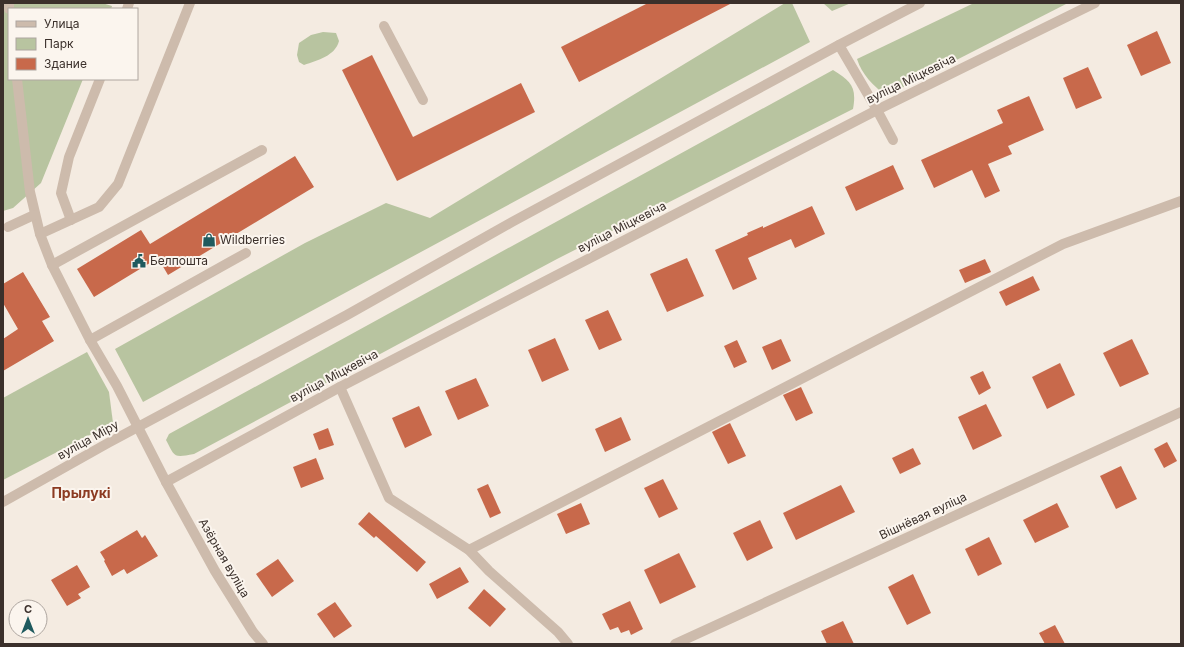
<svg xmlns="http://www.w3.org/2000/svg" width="1184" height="647" font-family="Inter,sans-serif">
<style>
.green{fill:#b8c4a0}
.building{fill:#c8694b}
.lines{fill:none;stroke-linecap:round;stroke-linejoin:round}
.minor{stroke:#cdbbac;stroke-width:10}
.labels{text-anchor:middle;stroke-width:4;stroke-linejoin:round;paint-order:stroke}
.street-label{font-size:12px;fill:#3b302b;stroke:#fbf5ee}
.poi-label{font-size:12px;fill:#3b302b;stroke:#fbf5ee;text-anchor:start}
.quarter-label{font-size:14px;font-weight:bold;fill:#8c3b22;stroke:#fbf5ee}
</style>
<rect width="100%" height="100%" fill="#f4ebe1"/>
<g class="green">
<path d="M3,3H102L112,6L111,9H9V79H83L41,183L13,208L3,211Z"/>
<path d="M785,3H792L810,42L143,402L115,349L305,243L386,203L430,218Z"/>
<path d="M823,3H851L832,11Z"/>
<path d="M974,3H1068L886,96C873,85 862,75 857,59Z"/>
<path d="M323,32L336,33L339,41C335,56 318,60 304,65L299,62L297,55L299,43L311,35Z"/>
<path d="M833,70C851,81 857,87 853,109L557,259L194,454C173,458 175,457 166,440L169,434Z"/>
<path d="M87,352L109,392L113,423L3,480V398Z"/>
</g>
<g class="building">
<path d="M648,3H732L579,82L561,47Z"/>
<path d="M1157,31L1171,63L1141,76L1127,45Z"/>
<path d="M372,55L413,137L521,83L535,112L397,181L342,70Z"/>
<path d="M1088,67L1102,98L1076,109L1063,78Z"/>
<path d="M1029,96L1044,130L1008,146L1012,154L988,164L1000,191L985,198L972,170L934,188L921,160L1003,123L997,110Z"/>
<path d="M295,156L314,187L168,275L158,258L94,297L77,269L141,230L150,244Z"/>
<path d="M893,165L904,189L856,211L845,187Z"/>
<path d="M812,206L825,234L795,248L791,239L748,258L757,279L733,290L715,250L748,235L747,233L763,226V228Z"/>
<path d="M687,258L704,296L667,312L650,274Z"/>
<path d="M985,259L991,272L965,283L959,270Z"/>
<path d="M23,272L50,317L42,321L54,341L3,371V339L18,329L3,303V284Z"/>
<path d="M1033,276L1040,290L1006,306L999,292Z"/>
<path d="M608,310L622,340L599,350L585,320Z"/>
<path d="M555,338L569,370L542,382L528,350Z"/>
<path d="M781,339L791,361L772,370L762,347Z"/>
<path d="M1132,339L1149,374L1120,387L1103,353Z"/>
<path d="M737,340L747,362L734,368L724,346Z"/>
<path d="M1060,363L1075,395L1047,409L1032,377Z"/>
<path d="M983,371L991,388L979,395L970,377Z"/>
<path d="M476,378L489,406L458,420L445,391Z"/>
<path d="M801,387L813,413L796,421L783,395Z"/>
<path d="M986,404L1002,436L973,450L958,417Z"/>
<path d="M419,406L432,435L405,448L392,418Z"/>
<path d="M621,417L631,440L605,452L595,429Z"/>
<path d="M730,423L746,456L728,464L712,432Z"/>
<path d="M328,428L334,445L319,450L313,434Z"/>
<path d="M1167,442L1177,461L1164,468L1154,449Z"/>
<path d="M913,448L921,464L900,474L892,458Z"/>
<path d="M316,458L324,479L301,488L293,467Z"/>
<path d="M1121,466L1137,499L1116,509L1100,476Z"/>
<path d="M663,479L678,509L659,518L644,488Z"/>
<path d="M488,484L501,513L490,518L477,489Z"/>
<path d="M841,485L855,512L796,540L783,513Z"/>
<path d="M581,503L590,524L566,534L557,514Z"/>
<path d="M1057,503L1069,527L1035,543L1023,520Z"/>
<path d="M369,512L426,562L417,572L376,536L374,538L358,524Z"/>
<path d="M760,520L773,548L747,561L733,533Z"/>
<path d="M137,530L142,538L145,535L158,556L127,574L124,569L112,576L104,561L105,560L100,552Z"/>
<path d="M989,537L1002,564L978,576L965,549Z"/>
<path d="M679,553L696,587L660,604L644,570Z"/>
<path d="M278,559L294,581L272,597L256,574Z"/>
<path d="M77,565L90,587L78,594L81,598L67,606L51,580Z"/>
<path d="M460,567L469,582L437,599L429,584Z"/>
<path d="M913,574L931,613L907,625L888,587Z"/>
<path d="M484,589L506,609L490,627L468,608Z"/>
<path d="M630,601L643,629L631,635L629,630L621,633L618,627L610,630L602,614Z"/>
<path d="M335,602L352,626L334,638L317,614Z"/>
<path d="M843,621L854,644H827L821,631Z"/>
<path d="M1055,625L1065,644H1045L1039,633Z"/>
</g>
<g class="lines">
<g class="minor">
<path d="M9,3V9"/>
<path d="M127,9L129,3"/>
<path d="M384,26L423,100"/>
<path d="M839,45L877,110L893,140"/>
<path d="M17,79L30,192L40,234L52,265L90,340L117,386L166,482L215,571L253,632L263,644"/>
<path d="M71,220L61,193L69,157L100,79"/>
<path d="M8,227L34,215"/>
<path d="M40,234L99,207L118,184L190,3"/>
<path d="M52,265L262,150"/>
<path d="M90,340L246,253"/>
<path d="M340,387L389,498L469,550L489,571L558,632L568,644"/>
<path d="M166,482L340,387L877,110L1095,3"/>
<path d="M3,502L108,443L347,315L512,222L839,45L920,3"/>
<path d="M469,550L1063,244L1181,201"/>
<path d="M675,644L1181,412"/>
</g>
</g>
<defs>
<g id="shop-bare" transform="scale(1.08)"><path d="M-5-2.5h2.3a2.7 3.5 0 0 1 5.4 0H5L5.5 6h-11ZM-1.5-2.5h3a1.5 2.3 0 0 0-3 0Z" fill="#1f5a5e" stroke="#fbf5ee" stroke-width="2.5" paint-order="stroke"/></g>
<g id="civic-bare" transform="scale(1.08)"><path d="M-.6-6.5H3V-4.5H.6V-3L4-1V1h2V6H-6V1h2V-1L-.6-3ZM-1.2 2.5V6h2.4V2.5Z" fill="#1f5a5e" stroke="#fbf5ee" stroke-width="2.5" paint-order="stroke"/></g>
</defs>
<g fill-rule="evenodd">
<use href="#shop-bare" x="209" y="240"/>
<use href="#civic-bare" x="139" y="261"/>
</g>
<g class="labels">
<g class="street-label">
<text transform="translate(911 79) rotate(-26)" y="4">вуліца Міцкевіча</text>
<text transform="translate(622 227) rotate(-27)" y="4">вуліца Міцкевіча</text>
<text transform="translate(334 376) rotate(-28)" y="4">вуліца Міцкевіча</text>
<text transform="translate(88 440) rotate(-29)" y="4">вуліца Міру</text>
<text transform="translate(923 516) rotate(-25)" y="4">Вішнёвая вуліца</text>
<text transform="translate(224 558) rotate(60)" y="4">Азёрная вуліца</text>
</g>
<g class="poi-label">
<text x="220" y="244">Wildberries</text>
<text x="150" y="265">Белпошта</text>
</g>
<g class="quarter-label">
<text x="81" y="498">Прылукі</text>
</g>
</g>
<rect width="1184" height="647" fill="none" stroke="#3b302b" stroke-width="8"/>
<rect x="8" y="8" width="130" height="72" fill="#fbf5ee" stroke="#aea6a0"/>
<rect x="16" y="21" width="20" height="6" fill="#cdbbac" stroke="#aea6a0"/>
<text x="44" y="28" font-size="12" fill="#3b302b">Улица</text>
<rect x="16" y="38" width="20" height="12" fill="#b8c4a0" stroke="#aea6a0"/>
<text x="44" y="48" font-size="12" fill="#3b302b">Парк</text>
<rect x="16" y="58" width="20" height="12" fill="#c8694b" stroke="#aea6a0"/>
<text x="44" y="68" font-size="12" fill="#3b302b">Здание</text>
<g transform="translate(28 619)"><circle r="19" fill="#fbf5ee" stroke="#aea6a0"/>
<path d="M0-3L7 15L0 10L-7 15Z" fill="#1f5a5e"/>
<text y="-6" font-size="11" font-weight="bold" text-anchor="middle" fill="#3b302b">С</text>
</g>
</svg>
